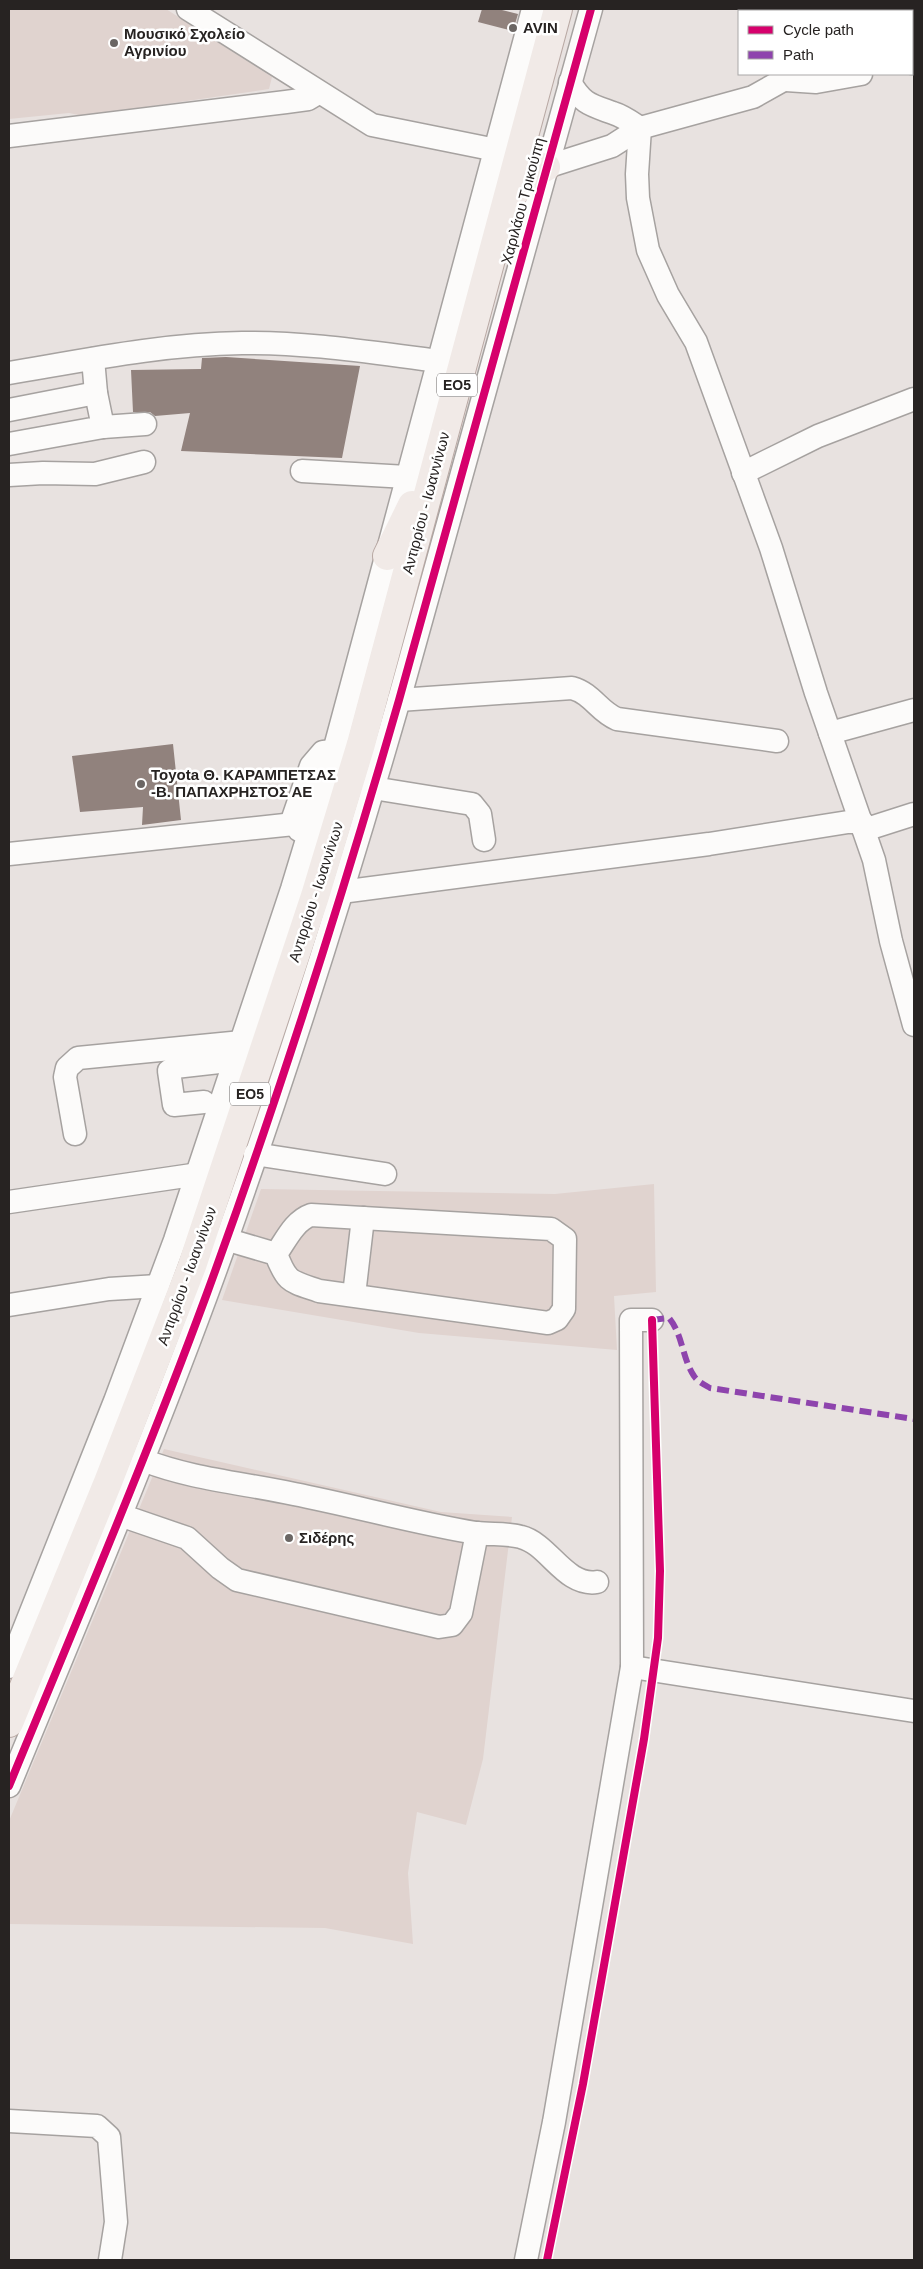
<svg xmlns="http://www.w3.org/2000/svg" width="923" height="2269" font-family="Helvetica,sans-serif">
<style>
.built{fill:#e0d3cf}
.building{fill:#91827d}
.lines{fill:none;stroke-linecap:round;stroke-linejoin:round}
.minor-casing{stroke:#a6a2a0;stroke-width:25}
.major-casing{stroke:#b9a9a4;stroke-width:30}
.minor{stroke:#fcfbfa;stroke-width:22}
.major{stroke:#f1eae7;stroke-width:28}
.quiet{stroke:#8e44ad;stroke-width:6;stroke-dasharray:12 6;stroke-linecap:butt}
.cycleway-casing{stroke:#fff;stroke-width:11}
.cycleway{stroke:#d6006c;stroke-width:8}
.poi-dot{fill:#6b6664;stroke:#fff;stroke-width:2}
.labels{text-anchor:middle;stroke-width:5;stroke-linejoin:round;paint-order:stroke}
.shield{fill:#fff;stroke:#686564;stroke-width:1}
.shield-label{font-size:14px;font-weight:bold;fill:#272322}
.poi-label{font-size:15px;font-weight:bold;fill:#272322;stroke:#fff;text-anchor:start}
.street-label{font-size:15px;fill:#272322;stroke:#fff}
</style>
<rect width="100%" height="100%" fill="#e8e2e0"/>
<g class="built">
<path d="M9,9H166L272,77L269,89L83,116L69,113L9,119Z"/>
<path d="M654,1184L656,1292L614,1296L617,1350L419,1333L222,1300L261,1189L555,1194Z"/>
<path d="M164,1449L441,1512L512,1517L483,1759L466,1825L417,1812L408,1873L413,1944L325,1928L9,1924V1821Z"/>
</g>
<g class="building">
<path d="M482,9H498L518,14L513,31L478,22Z"/>
<path d="M226,357L360,366L342,458L181,451L190,413L155,416L150,412H133L131,370L201,369L202,358Z"/>
<path d="M173,744L181,820L142,825L143,807L80,812L72,756Z"/>
</g>
<g class="lines">
<g class="minor-casing">
<g id="minor">
<path d="M188,9L372,125L496,150"/>
<path d="M914,9V11"/>
<path d="M872,11L876,9"/>
<path d="M912,63H914"/>
<path d="M786,80L816,82L861,74"/>
<path d="M570,82C582,104 591,105 613,113C623,116 631,122 640,128"/>
<path d="M640,128L637,174L638,198L648,250L668,295L696,342L771,548L816,693L874,860L891,941L914,1025"/>
<path d="M9,136L286,102L308,99L318,93"/>
<path d="M546,167L612,146L640,128L753,97L794,74"/>
<path d="M9,373C86,360 163,344 242,343C308,342 374,353 439,361"/>
<path d="M9,410L96,393"/>
<path d="M103,427L145,424"/>
<path d="M9,444L103,427L96,393L93,359"/>
<path d="M302,471L407,477"/>
<path d="M743,473L818,436L914,399"/>
<path d="M9,475L43,473L95,474L144,462"/>
<path d="M399,700L572,688C593,694 598,711 617,719L777,741"/>
<path d="M830,733L914,710"/>
<path d="M373,788L472,804L480,814L484,840"/>
<path d="M864,830L914,814"/>
<path d="M305,833L299,830L293,818L311,766L323,752L334,751"/>
<path d="M9,854L294,824"/>
<path d="M341,892L709,844L848,822H862"/>
<path d="M204,1102L174,1105L169,1071L175,1067L237,1060"/>
<path d="M75,1134L65,1077L67,1068L78,1058L242,1042"/>
<path d="M255,1154L385,1174"/>
<path d="M9,1202L199,1174"/>
<path d="M225,1239L276,1254C287,1283 290,1281 319,1291L548,1323L557,1319L564,1309L565,1239L551,1229L311,1215C294,1221 286,1240 276,1254"/>
<path d="M354,1295L363,1218"/>
<path d="M9,1305L109,1289L158,1286"/>
<path d="M143,1460C191,1479 243,1483 294,1494C355,1506 415,1523 476,1533C491,1535 507,1533 521,1537C549,1544 565,1587 597,1582"/>
<path d="M120,1515L187,1538L220,1568L237,1580L439,1627L452,1625L461,1613L477,1533"/>
<path d="M9,1667L115,1401L175,1240L292,889L334,751L533,9"/>
<path d="M632,1667L631,1320H652"/>
<path d="M9,1786C76,1623 145,1461 206,1296C278,1100 341,901 399,700L591,9"/>
<path d="M9,2121L97,2126L109,2137L116,2222L110,2260"/>
<path d="M526,2260L554,2122L632,1667L914,1711"/>
</g>
</g>
<g class="major-casing">
<g id="major">
<path d="M508,201L526,178L546,167"/>
<path d="M387,556L412,505"/>
<path d="M9,1723L108,1482L192,1266L315,896L361,744L558,9"/>
</g>
</g>
<use href="#minor" class="minor"/>
<use href="#major" class="major"/>
<path class="quiet" d="M652,1320L669,1318C683,1335 682,1358 694,1376C697,1381 705,1385 710,1388L914,1419"/>
<g class="cycleway-casing">
<g id="cycleway">
<path d="M9,1786C76,1623 145,1461 206,1296C278,1100 341,901 399,700L591,9"/>
<path d="M547,2260L583,2084L644,1739L658,1638L660,1571L652,1320"/>
</g>
</g>
<use href="#cycleway" class="cycleway"/>
</g>
<g class="poi-dot">
<circle cx="513" cy="28" r="5"/>
<circle cx="114" cy="43" r="5"/>
<circle cx="141" cy="784" r="5"/>
<circle cx="289" cy="1538" r="5"/>
</g>
<g class="labels">
<g class="shield">
<rect x="437" y="373.5" width="40" height="23" rx="4"/>
<rect x="230" y="1082.5" width="40" height="23" rx="4"/>
</g>
<g class="shield-label">
<text x="457" y="390">ΕΟ5</text>
<text x="250" y="1099">ΕΟ5</text>
</g>
<g class="poi-label">
<text x="523" y="33">AVIN</text>
<text x="124" y="39">Μουσικό Σχολείο<tspan x="124" dy="17">Αγρινίου</tspan></text>
<text x="151" y="780">Toyota Θ. ΚΑΡΑΜΠΕΤΣΑΣ<tspan x="151" dy="17">-Β. ΠΑΠΑΧΡΗΣΤΟΣ ΑΕ</tspan></text>
<text x="299" y="1543">Σιδέρης</text>
</g>
<g class="street-label">
<text transform="translate(523 201) rotate(-75)" y="5">Χαριλάου Τρικούπη</text>
<text transform="translate(426 503) rotate(-75)" y="5">Αντιρρίου - Ιωαννίνων</text>
<text transform="translate(316 892) rotate(-72)" y="5">Αντιρρίου - Ιωαννίνων</text>
<text transform="translate(187 1276) rotate(-70)" y="5">Αντιρρίου - Ιωαννίνων</text>
</g>
</g>
<rect width="923" height="2269" fill="none" stroke="#272322" stroke-width="20"/>
<rect x="738" y="10" width="175" height="65" fill="#ffffff" stroke="#a9a7a7"/>
<rect x="748" y="26" width="25" height="8" fill="#d6006c" stroke="#a9a7a7"/>
<text x="783" y="35" font-size="15" fill="#272322">Cycle path</text>
<rect x="748" y="51" width="25" height="8" fill="#8e44ad" stroke="#a9a7a7"/>
<text x="783" y="60" font-size="15" fill="#272322">Path</text>
</svg>
